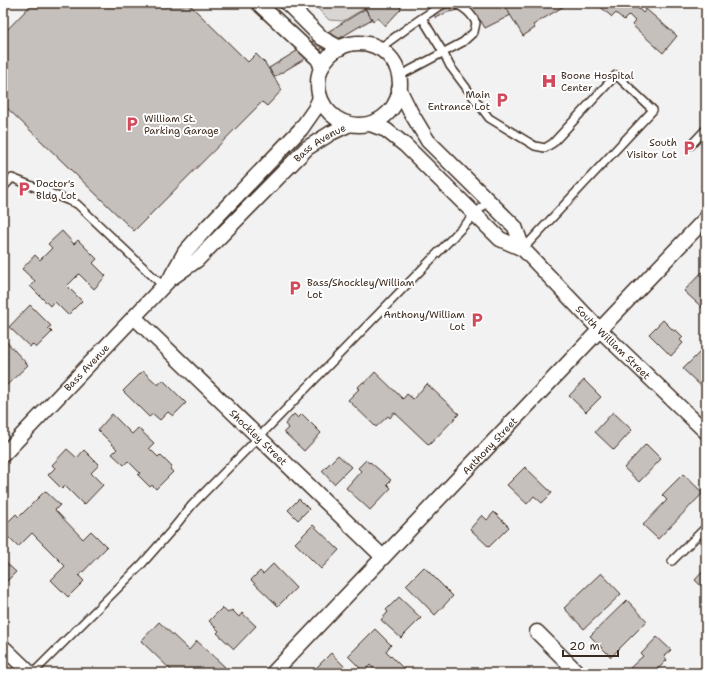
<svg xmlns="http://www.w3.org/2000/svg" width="709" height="676" font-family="'Shantell Sans',sans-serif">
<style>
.green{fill:#d8d5d2;stroke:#8a8078}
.building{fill:#c6c0bd;stroke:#3b2a1e}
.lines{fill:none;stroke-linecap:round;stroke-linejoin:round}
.service-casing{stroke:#3b2a1e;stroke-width:10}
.minor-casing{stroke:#3b2a1e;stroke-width:17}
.service{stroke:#fff;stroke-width:7}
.minor{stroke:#fff;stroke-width:14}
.labels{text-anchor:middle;stroke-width:4;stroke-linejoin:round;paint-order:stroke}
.poi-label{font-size:10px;fill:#3b2a1e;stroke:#fff;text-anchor:start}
.street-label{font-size:10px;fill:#3b2a1e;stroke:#fff}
</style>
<rect width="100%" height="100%" fill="#f3f2f2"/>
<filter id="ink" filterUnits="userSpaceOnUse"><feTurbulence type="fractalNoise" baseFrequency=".025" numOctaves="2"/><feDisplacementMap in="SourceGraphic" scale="8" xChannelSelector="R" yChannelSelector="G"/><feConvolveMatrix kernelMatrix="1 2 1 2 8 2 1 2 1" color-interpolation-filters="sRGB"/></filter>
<g filter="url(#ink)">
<path class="green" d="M312,3H362L365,8L343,21L329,20Z"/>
<g class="building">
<path d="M33,3H188L248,62L256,54L265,63L282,90L267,106L262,102L134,231L3,104V34Z"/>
<path d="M362,3H400L399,4L401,9L385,26L378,18L373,21Z"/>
<path d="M425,3H503L511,15L485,28L481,21L473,13L460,10L448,12L436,18Z"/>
<path d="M503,3H569L533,25L535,28L523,36Z"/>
<path d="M596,3H640L636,7L640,10L643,13L646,9L677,36L663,53L632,25L635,21L629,15L624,20L616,13L612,17Z"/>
<path d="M365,9L372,19L274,77L269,68Z"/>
<path d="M62,231L74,244L78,240L97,259L93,263L106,276L94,289L79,274L67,286L82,301L68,315L54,301L50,306L30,286L35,281L22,269L35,255L40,260L52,248L48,244Z"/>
<path d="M702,272L706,276V311L684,291Z"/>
<path d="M30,305L51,326L48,328L52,332L36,348L32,344L30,347L9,327Z"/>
<path d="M663,320L674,331L676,330L683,337L680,340L683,343L671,356L649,334Z"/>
<path d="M3,338L28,365L6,386L3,382Z"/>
<path d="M706,346V382L702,387L683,369Z"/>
<path d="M143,371L158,385L163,380L186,403L173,416L168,412L160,420L153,414L149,417L123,391Z"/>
<path d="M375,372L403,399L407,394L413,399L427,384L459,414L429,445L394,412L390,418L388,416L376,427L348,400L359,389L357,388L363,382L365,383Z"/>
<path d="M584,380L601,397L586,412L569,396Z"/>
<path d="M613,412L632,430L614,450L595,432Z"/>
<path d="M112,414L132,434L138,428L154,443L149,448L158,457L160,455L172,467L170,469L173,472L156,489L152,485L150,487L138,475L140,473L128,461L124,465L112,454L117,449L98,430Z"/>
<path d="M294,414L298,418L302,414L321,433L304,451L284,432L288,428L285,424Z"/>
<path d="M646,444L661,459L639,482L624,468Z"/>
<path d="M67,449L77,458L84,450L99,465L91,473L103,485L84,505L65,486L62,489L48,475L55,468L52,465Z"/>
<path d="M338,455L351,467L334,484L322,471Z"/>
<path d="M366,460L369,463L370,462L391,480L387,484L391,488L370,510L346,488L361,471L358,468Z"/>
<path d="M525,467L552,493L542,503L534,496L527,504L507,485Z"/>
<path d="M683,474L703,493L658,539L643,525L667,500L662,495Z"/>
<path d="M45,491L60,505L55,510L83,539L91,531L107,547L79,576L84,581L68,597L51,580L65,566L32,533L18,547L3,532V527L16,514L19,517Z"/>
<path d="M299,499L309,509L298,520L288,510Z"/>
<path d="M494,512L509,527L489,547L470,529L482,515L487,520Z"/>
<path d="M313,525L339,550L321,569L295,543Z"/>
<path d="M3,560L16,572L3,585Z"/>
<path d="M273,564L296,588L278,606L251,580L260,571L263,574Z"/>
<path d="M424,567L453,596L435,615L406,585Z"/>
<path d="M706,568V591L695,580Z"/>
<path d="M601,573L621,594L584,629L564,608Z"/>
<path d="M399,597L421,618L401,638L381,620L388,612L386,610Z"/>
<path d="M627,600L647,621L611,657L590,636Z"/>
<path d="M222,608L228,613L232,610L239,617L242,613L256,626L234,649L217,633L219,631L209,621Z"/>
<path d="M159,622L189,650L197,641L225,667L219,673H174L141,641Z"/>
<path d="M375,629L391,645L386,651L408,673H378L370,665L364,672L348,656Z"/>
<path d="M657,637L671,650L664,656L667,660L656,671L655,670L652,673H636L630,668L643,656L641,654Z"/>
<path d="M331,653L351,673H315L313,671Z"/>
</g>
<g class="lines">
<g class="service-casing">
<g id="service">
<path d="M422,18L443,52L450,66L489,118L535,146L545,148L553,143L616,75L653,110L523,249"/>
<path d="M378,49C396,37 413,23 431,12C435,9 440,5 445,4C458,1 471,12 476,23L474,32L463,42L399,76"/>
<path d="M691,145L706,129"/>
<path d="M3,188L12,178L77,204L163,286"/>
<path d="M672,561L706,527"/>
<path d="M33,673L142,564L171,531L192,505L259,437L488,201"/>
</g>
</g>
<g class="minor-casing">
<g id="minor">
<path d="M258,3L318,59L322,67"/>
<path d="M287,3L322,38L340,48"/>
<circle cx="359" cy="84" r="41"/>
<path id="s1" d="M399,89L410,111L428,141L515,227L523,249L600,330L706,432"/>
<path d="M370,124L386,130L405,145L500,239L523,249"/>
<path d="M172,275L185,252L209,225L301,129L315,109L320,98"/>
<path id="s2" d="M134,317L383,557"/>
<path id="s3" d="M3,455L170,279L197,260L307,148L331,133L350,124"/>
<path d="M537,632L578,673"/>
<path d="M3,647L30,673"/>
<path id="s4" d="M273,673L706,218"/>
</g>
</g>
<use href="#service" class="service"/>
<use href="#minor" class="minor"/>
</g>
</g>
<defs>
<g id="hospital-bare" transform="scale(1.2)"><path d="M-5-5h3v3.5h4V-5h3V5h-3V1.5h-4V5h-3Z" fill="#d1495b" stroke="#fff" stroke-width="2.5" paint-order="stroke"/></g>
<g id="parking-bare" transform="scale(1.2)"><path d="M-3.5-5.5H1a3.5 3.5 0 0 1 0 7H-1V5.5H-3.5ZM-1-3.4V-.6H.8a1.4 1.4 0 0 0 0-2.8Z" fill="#d1495b" stroke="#fff" stroke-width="2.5" paint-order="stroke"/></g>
</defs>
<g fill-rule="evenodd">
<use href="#hospital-bare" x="549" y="81"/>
<use href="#parking-bare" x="502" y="100"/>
<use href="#parking-bare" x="132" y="124"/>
<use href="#parking-bare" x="689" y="148"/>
<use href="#parking-bare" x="24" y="189"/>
<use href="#parking-bare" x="295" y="288"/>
<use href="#parking-bare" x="477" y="320"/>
</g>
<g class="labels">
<g class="poi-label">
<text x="561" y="79">Boone Hospital<tspan x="561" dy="12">Center</tspan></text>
<text x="490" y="98" text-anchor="end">Main<tspan x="490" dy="12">Entrance Lot</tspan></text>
<text x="144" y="122">William St.<tspan x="144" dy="12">Parking Garage</tspan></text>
<text x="677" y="146" text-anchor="end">South<tspan x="677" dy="12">Visitor Lot</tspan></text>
<text x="36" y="187">Doctor's<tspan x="36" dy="12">Bldg Lot</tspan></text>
<text x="307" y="286">Bass/Shockley/William<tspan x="307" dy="12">Lot</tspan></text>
<text x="465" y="318" text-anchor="end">Anthony/William<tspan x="465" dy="12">Lot</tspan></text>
</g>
<g class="street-label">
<text dy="4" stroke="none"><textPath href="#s3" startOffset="446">Bass Avenue</textPath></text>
<text dy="4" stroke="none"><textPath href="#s1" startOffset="335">South William Street</textPath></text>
<text dy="4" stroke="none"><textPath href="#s3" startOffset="121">Bass Avenue</textPath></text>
<text dy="4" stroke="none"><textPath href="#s2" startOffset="173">Shockley Street</textPath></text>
<text dy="4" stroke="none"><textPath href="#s4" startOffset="314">Anthony Street</textPath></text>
</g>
</g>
<rect width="709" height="676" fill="none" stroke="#fff" stroke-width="16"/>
<rect x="8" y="8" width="693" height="660" fill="none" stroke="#3b2a1e" stroke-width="1.5" filter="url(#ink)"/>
<path d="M563 650v6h55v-6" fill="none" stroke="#3b2a1e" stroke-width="2"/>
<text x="569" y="650" font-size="12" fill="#3b2a1e" stroke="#ffffff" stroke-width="3" paint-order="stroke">20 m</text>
</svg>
